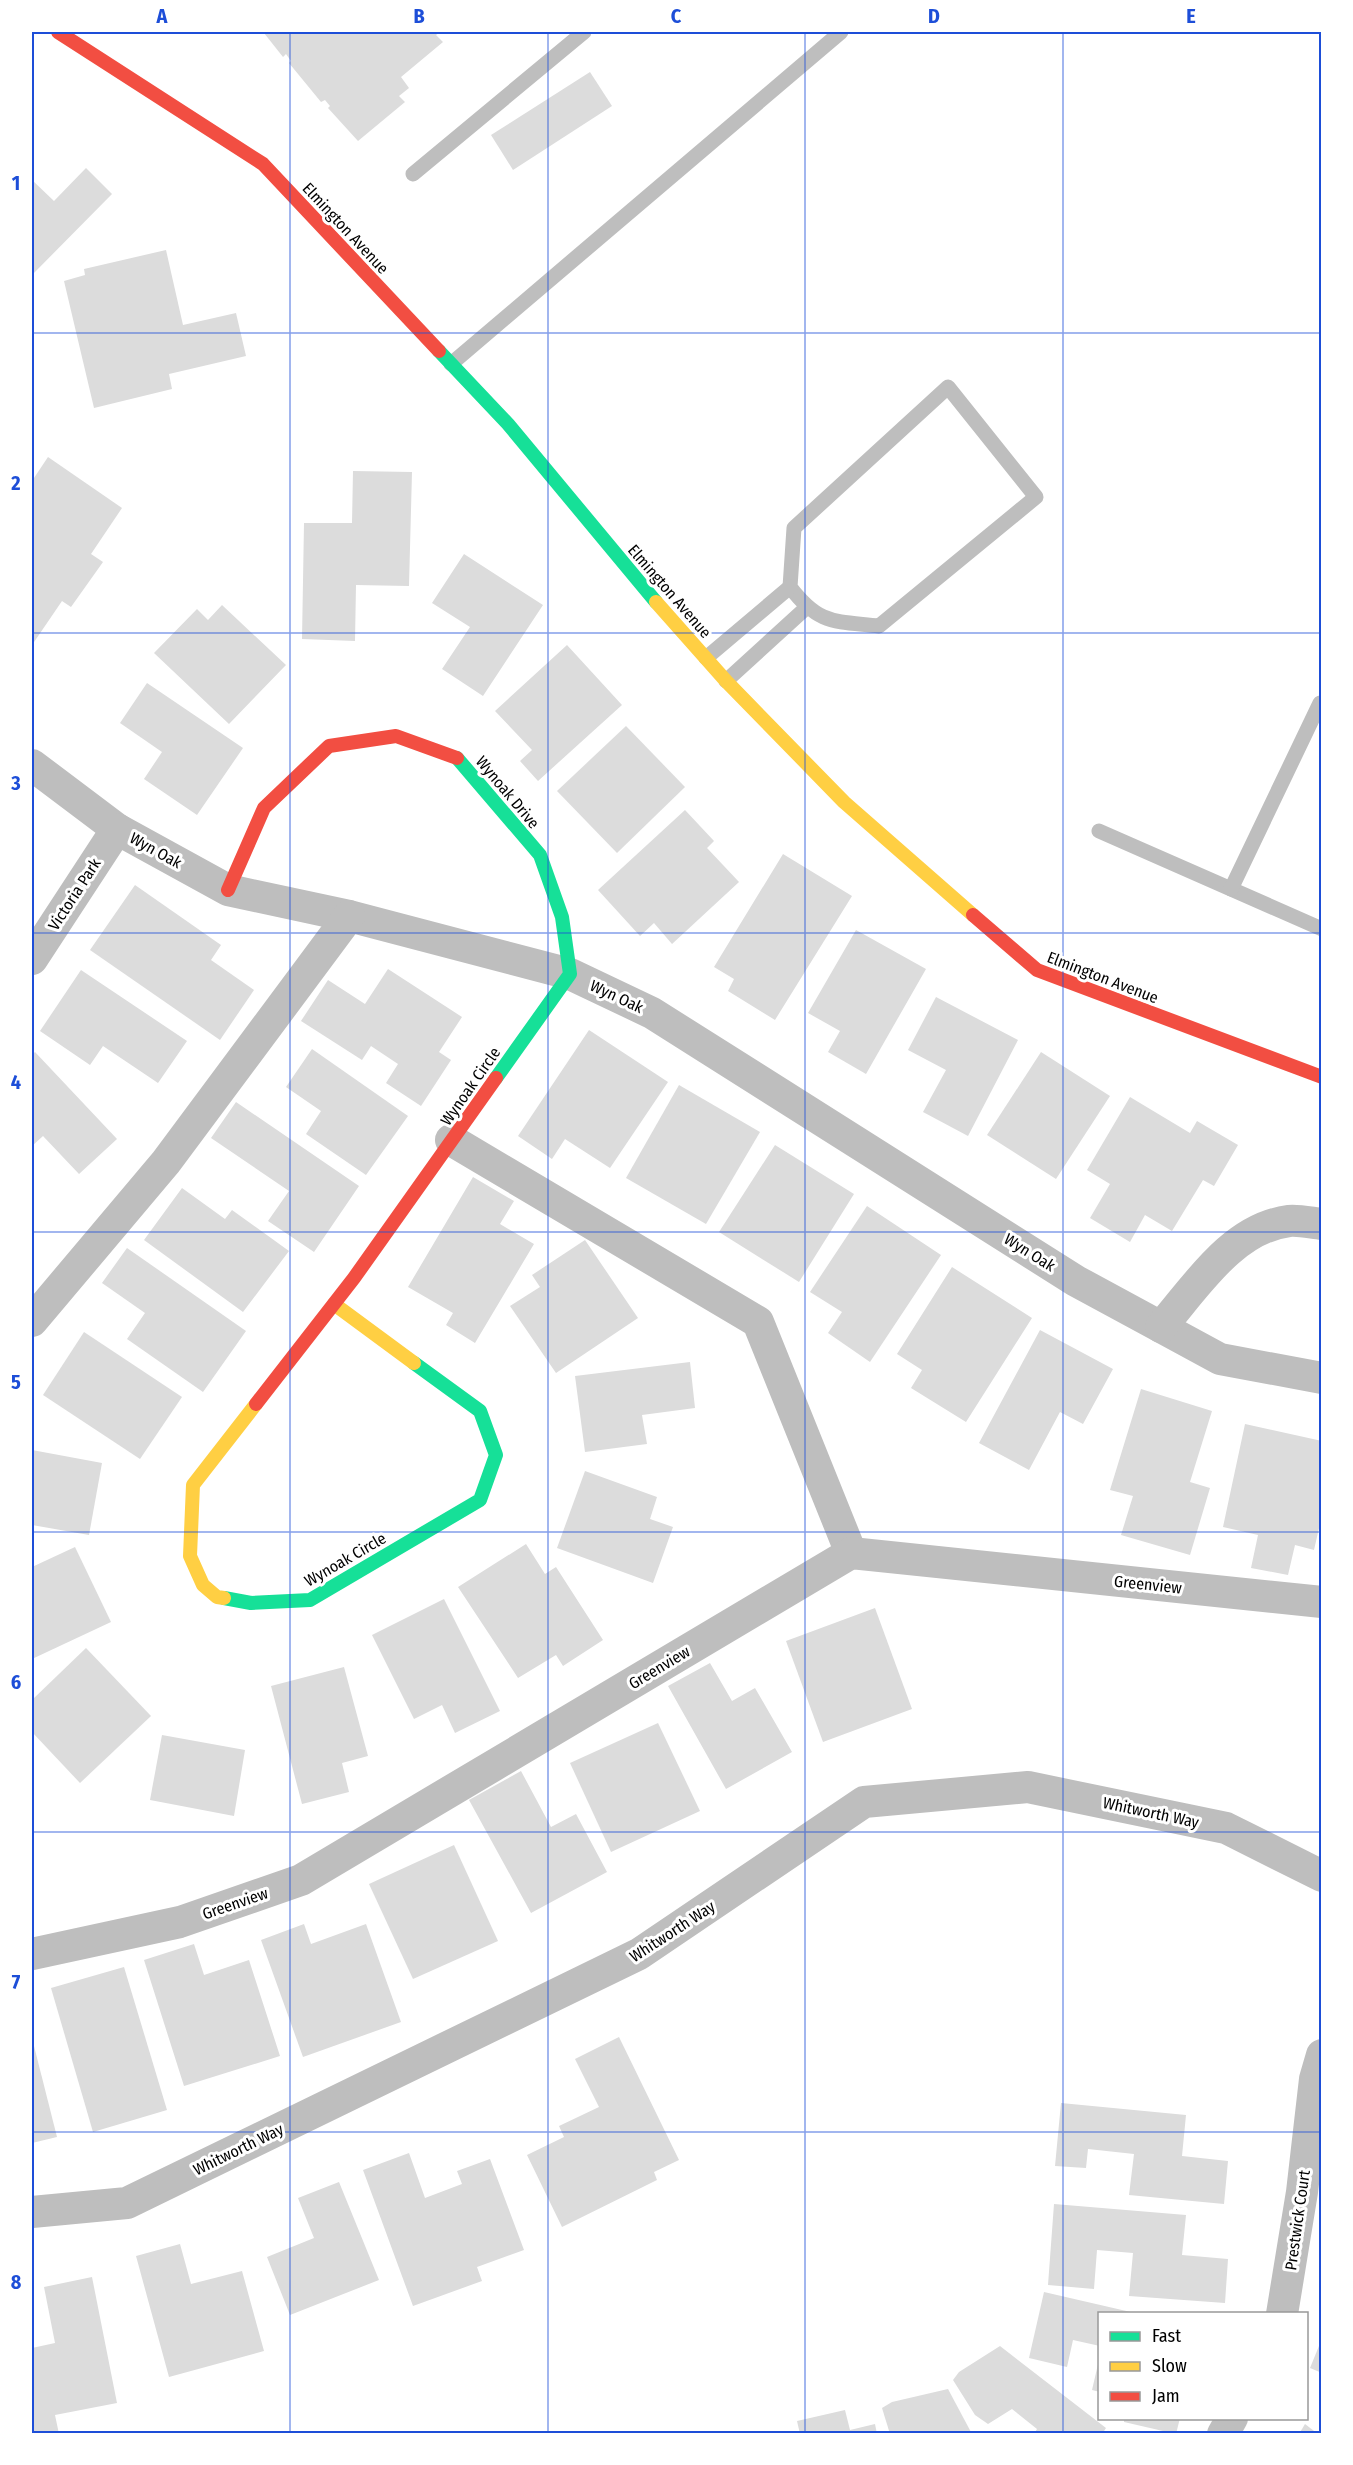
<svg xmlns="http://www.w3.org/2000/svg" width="1353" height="2465" font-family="'Fira Sans Condensed',sans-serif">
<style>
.building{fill:#dcdcdc}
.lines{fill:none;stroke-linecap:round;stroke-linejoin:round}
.lane{stroke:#bebebe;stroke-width:15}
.street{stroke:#bebebe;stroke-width:32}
.fast{stroke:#16e098;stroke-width:14}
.slow{stroke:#ffcf43;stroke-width:14}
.jam{stroke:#f24e42;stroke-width:14}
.grid{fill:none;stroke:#1d4ed8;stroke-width:1.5;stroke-opacity:0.55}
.labels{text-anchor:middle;stroke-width:6;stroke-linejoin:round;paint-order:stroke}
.street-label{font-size:16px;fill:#000;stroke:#fff}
.neatline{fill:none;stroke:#1d4ed8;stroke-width:2}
.grid-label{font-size:20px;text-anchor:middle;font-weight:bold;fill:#1d4ed8}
</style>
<rect width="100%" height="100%" fill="#fff"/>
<g class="building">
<path d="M265,32H440L436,35L443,42L401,77L409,88L399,96L405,102L358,141L328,108L330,106L325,100L321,102L289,63L291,61L286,54L283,57L264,33Z"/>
<path d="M590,72L612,106L513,170L491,135Z"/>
<path d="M86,168L112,194L32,275V180L54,201Z"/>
<path d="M166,250L183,325L236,313L246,356L169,374L172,389L94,408L64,281L85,275L84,269Z"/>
<path d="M48,457L122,508L91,554L103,562L71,607L62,601L32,645V481Z"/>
<path d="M353,471L412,472L409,586L356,585L355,641L302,639L304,523H352Z"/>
<path d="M464,554L543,605L483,696L442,669L470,627L432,603Z"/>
<path d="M222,605L286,665L229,724L154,653L197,609L208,620Z"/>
<path d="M567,645L622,705L538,781L520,761L532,750L495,711Z"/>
<path d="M147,683L243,748L197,815L144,779L162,752L120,723Z"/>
<path d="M626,726L685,787L617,853L557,791Z"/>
<path d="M685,810L714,841L707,848L739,882L672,944L654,923L640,936L598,890Z"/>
<path d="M783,854L852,896L775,1020L728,991L734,979L714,967Z"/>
<path d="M135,885L221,945L211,960L254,990L220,1040L90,950Z"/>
<path d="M856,930L926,969L866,1074L828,1052L840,1031L808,1013Z"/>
<path d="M388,969L462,1017L439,1052L451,1060L421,1106L386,1083L398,1064L371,1046L362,1060L301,1021L328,980L365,1004Z"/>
<path d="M81,970L187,1041L158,1083L103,1046L90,1065L40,1031Z"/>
<path d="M936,997L1018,1040L968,1136L923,1112L946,1070L908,1050Z"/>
<path d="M589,1030L668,1082L610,1168L565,1139L552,1159L518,1136Z"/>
<path d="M312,1049L408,1116L366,1175L306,1134L321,1111L286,1087Z"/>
<path d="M35,1052L117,1139L79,1174L43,1136L32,1146V1055Z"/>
<path d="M1041,1052L1110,1096L1056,1179L987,1135Z"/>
<path d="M679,1085L760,1132L706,1224L626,1178Z"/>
<path d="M1130,1097L1190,1133L1197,1121L1238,1145L1214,1186L1203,1180L1172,1231L1145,1215L1130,1242L1090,1218L1110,1184L1087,1170Z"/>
<path d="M236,1102L359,1186L314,1252L268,1221L289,1191L211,1138Z"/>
<path d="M775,1145L854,1194L799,1282L719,1232Z"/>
<path d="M473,1177L514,1201L500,1224L534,1244L475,1343L446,1325L453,1313L408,1287Z"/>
<path d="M182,1188L225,1219L232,1210L289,1251L243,1312L144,1240Z"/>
<path d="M867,1206L941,1255L870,1362L828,1333L842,1312L810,1292Z"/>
<path d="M585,1240L638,1318L556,1373L510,1306L540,1287L532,1275Z"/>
<path d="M127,1248L246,1331L203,1392L127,1339L145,1313L102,1283Z"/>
<path d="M952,1267L1032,1318L966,1422L911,1388L922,1370L897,1354Z"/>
<path d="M1040,1330L1113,1369L1083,1424L1060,1412L1029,1470L979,1443Z"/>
<path d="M84,1332L182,1397L140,1459L43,1395Z"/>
<path d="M690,1362L695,1408L642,1415L647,1444L585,1452L575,1376Z"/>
<path d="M1141,1389L1212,1411L1190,1482L1210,1488L1190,1555L1121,1535L1133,1496L1110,1490Z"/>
<path d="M1245,1424L1322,1441V1515L1314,1550L1295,1545L1288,1575L1251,1568L1258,1535L1223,1527Z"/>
<path d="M32,1450L102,1463L89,1535L32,1525Z"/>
<path d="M585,1471L657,1497L650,1519L673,1527L653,1583L557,1548Z"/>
<path d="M526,1544L545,1574L556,1567L603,1640L563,1666L556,1655L518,1678L458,1587Z"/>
<path d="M75,1547L111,1622L32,1659V1567Z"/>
<path d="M444,1599L500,1711L455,1733L442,1705L414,1719L372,1635Z"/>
<path d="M875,1608L912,1709L823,1742L786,1641Z"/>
<path d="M86,1648L151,1716L80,1783L32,1732V1700Z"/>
<path d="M710,1663L732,1701L755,1688L792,1752L726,1789L668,1686Z"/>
<path d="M344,1667L368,1756L342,1763L349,1792L302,1804L271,1686Z"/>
<path d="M658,1723L700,1811L611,1852L570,1763Z"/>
<path d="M162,1735L245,1750L234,1816L150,1800Z"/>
<path d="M521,1771L551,1827L576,1814L607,1872L531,1913L469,1800Z"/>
<path d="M454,1845L498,1941L413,1979L369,1884Z"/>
<path d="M304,1924L311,1944L366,1924L401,2022L303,2057L261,1940Z"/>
<path d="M194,1944L204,1975L249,1960L280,2056L184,2086L144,1960Z"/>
<path d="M124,1967L167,2110L93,2132L51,1988Z"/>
<path d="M619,2037L679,2160L654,2172L657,2180L562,2227L527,2155L564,2137L559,2126L599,2107L575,2059Z"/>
<path d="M32,2038L57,2137L32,2143Z"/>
<path d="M1061,2103L1186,2115L1182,2156L1228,2161L1224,2204L1129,2195L1134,2154L1088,2149L1086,2168L1055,2166Z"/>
<path d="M409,2153L425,2198L462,2184L457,2171L490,2159L524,2250L477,2267L482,2281L413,2306L363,2170Z"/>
<path d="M339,2182L379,2280L290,2315L267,2257L314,2238L298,2198Z"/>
<path d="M1054,2204L1186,2215L1182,2255L1228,2259L1225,2303L1129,2296L1133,2253L1097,2250L1094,2289L1048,2285Z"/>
<path d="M180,2244L191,2284L242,2271L264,2351L169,2377L136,2256Z"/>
<path d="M92,2277L117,2403L55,2415L59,2434H32V2348L55,2343L44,2287Z"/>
<path d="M1044,2292L1135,2313V2314H1100V2346L1073,2340L1067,2367L1029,2358Z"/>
<path d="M1321,2341H1322V2373L1310,2368Z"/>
<path d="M1000,2346L1106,2428L1102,2434H1034L1037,2429L1012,2409L988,2424L975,2415L953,2380L959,2372Z"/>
<path d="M1099,2360H1100V2392L1092,2390Z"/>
<path d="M948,2389L972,2434H890L882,2408L892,2402Z"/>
<path d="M845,2410L850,2430L875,2424L877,2434H800L797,2421Z"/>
<path d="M1124,2418H1180L1176,2434L1124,2422Z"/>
<path d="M1305,2424L1318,2434H1299Z"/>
</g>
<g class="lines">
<g class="lane">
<path d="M413,174L584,32"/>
<path d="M451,364L841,32"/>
<path d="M948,387L1036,497L879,626C834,621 819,625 790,587L794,528Z"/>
<path d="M706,658L790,587"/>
<path d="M726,681L806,608"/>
<path d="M1099,831L1322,929"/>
<path d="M1231,889L1320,703"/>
</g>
<g class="street">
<path d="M32,765L117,829L228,890L349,916L570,974L652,1013L1076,1281L1161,1327L1220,1359L1322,1378"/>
<path d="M32,959L117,829"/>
<path d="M451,1140L758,1322L851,1553"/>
<path d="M32,1321L166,1162L349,916"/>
<path d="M1161,1327C1195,1288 1232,1228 1289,1221C1299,1220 1312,1223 1322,1224"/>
<path d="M32,1954L180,1922L301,1880L851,1553L1322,1602"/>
<path d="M32,2212L127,2203L639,1954L864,1802L1028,1787L1226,1828L1322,1876"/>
<path d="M1282,2314L1302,2192L1315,2079L1322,2055"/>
<path d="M1223,2434L1232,2418"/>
</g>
<g class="fast">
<path d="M439,351L508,424L656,602"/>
<path d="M457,758L540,855L562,917L570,974L496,1078"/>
<path d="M224,1598L251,1603L310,1600L480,1500L496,1455L480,1411L414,1363"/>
</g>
<g class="slow">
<path d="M656,602L726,681L844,802L973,915"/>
<path d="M334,1304L414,1363"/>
<path d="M224,1598L217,1597L203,1585L190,1556L193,1485L256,1404"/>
</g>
<g class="jam">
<path d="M58,32L263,164L439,351"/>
<path d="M228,890L264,808L329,746L396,736L457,758"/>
<path d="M973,915L1037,970L1322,1077"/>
<path d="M256,1404L354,1278L496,1078"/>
</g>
</g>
<path class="grid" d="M290,32V2434M548,32V2434M805,32V2434M1063,32V2434M32,333H1322M32,633H1322M32,933H1322M32,1232H1322M32,1532H1322M32,1832H1322M32,2132H1322"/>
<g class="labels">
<g class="street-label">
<text transform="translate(346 228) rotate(47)" y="6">Elmington Avenue</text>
<text transform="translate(670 591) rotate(49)" y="6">Elmington Avenue</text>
<text transform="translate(508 792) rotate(50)" y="6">Wynoak Drive</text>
<text transform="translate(156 850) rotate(29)" y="6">Wyn Oak</text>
<text transform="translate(74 894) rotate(-57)" y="6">Victoria Park</text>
<text transform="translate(1103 977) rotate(21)" y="6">Elmington Avenue</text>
<text transform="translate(617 996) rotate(25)" y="6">Wyn Oak</text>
<text transform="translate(470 1086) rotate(-55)" y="6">Wynoak Circle</text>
<text transform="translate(1030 1252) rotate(32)" y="6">Wyn Oak</text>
<text transform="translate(345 1559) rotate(-30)" y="6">Wynoak Circle</text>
<text transform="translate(1148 1584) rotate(6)" y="6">Greenview</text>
<text transform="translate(659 1667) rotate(-31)" y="6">Greenview</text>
<text transform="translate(1151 1812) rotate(12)" y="6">Whitworth Way</text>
<text transform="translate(235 1903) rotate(-19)" y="6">Greenview</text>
<text transform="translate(672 1931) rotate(-33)" y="6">Whitworth Way</text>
<text transform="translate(238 2149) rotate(-26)" y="6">Whitworth Way</text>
<text transform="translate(1297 2220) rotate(-82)" y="6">Prestwick Court</text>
</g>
</g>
<rect width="1353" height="2465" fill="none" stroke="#ffffff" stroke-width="66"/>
<rect x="1098" y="2312" width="210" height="108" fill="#ffffff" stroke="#999999" stroke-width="1.5"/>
<rect x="1110" y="2332" width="30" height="9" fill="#16e098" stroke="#999999" stroke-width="1.5"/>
<text x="1152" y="2342" font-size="18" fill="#000000">Fast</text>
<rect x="1110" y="2362" width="30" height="9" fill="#ffcf43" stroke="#999999" stroke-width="1.5"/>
<text x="1152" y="2372" font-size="18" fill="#000000">Slow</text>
<rect x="1110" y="2392" width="30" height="9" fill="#f24e42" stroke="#999999" stroke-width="1.5"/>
<text x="1152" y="2402" font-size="18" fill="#000000">Jam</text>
<rect x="33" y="33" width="1287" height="2399" class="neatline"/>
<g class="grid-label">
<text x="162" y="23">A</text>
<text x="419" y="23">B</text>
<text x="676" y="23">C</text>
<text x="934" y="23">D</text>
<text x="1191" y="23">E</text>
<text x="16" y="190">1</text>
<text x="16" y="490">2</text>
<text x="16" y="790">3</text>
<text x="16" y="1089">4</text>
<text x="16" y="1389">5</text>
<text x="16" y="1689">6</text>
<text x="16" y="1989">7</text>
<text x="16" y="2289">8</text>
</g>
</svg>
